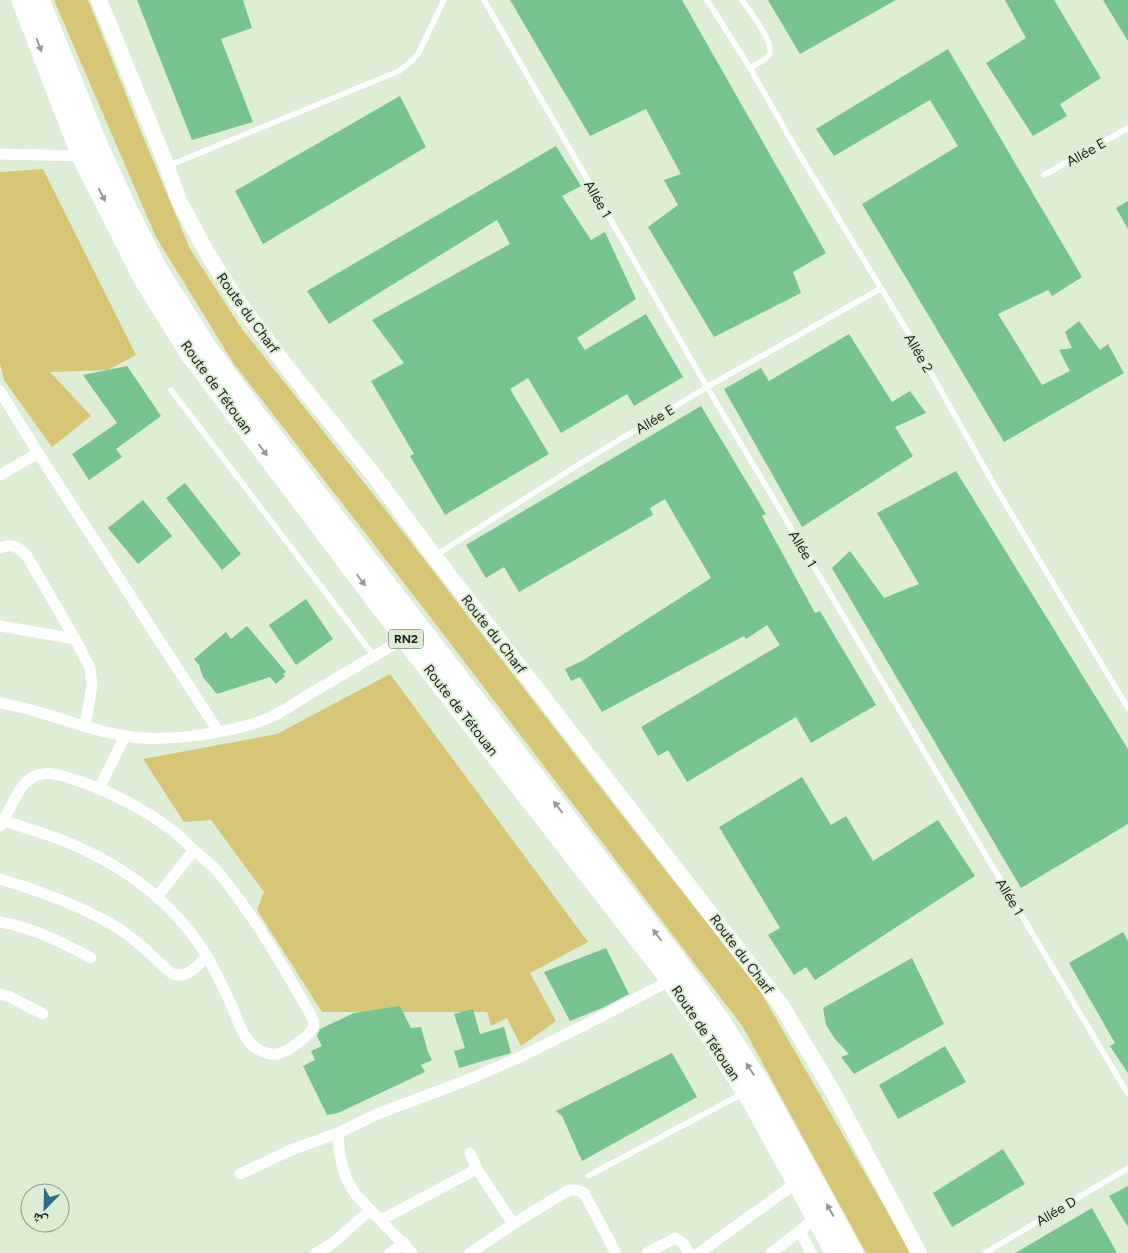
<svg xmlns="http://www.w3.org/2000/svg" width="1128" height="1253" font-family="Figtree,'Noto Naskh Arabic',sans-serif">
<style>
.green{fill:#d6c676}
.building{fill:#78c392}
.lines{fill:none;stroke-linecap:round;stroke-linejoin:round}
.lane{stroke:#fff;stroke-width:5.5}
.street{stroke:#fff;stroke-width:11}
.secondary{stroke:#fff;stroke-width:16}
.highway{stroke:#fff;stroke-width:21}
.oneway{fill:#989a96}
.labels{text-anchor:middle;stroke-width:4;stroke-linejoin:round;paint-order:stroke}
.shield{fill:#ddedd6;stroke:#545d50;stroke-width:1}
.shield-label{font-size:12px;font-weight:bold;fill:#191f16}
.street-label{font-size:14px;fill:#191f16;stroke:#ddedd6}
</style>
<rect width="100%" height="100%" fill="#ddedd6"/>
<g class="green">
<path d="M54,0H88L137,122L190,249L242,329L396,523L614,805L759,989L911,1253H866L743,1027L428,614L234,364L156,237Z"/>
<path d="M43,169L136,355L108,370L50,372L91,416L52,447L4,380L0,364V172Z"/>
<path d="M390,674L588,942L530,973L556,1021L521,1046L507,1018L491,1026L487,1012H322L257,910L264,892L211,820L184,822L143,759L277,734Z"/>
</g>
<g class="building">
<path d="M137,0H243L252,28L221,39L253,122L192,140Z"/>
<path d="M510,0H682L826,253L793,272L801,293L714,337L648,227L678,205L664,180L681,174L646,109L590,136Z"/>
<path d="M768,0H896L800,54Z"/>
<path d="M1005,0H1054L1101,78L1060,104L1067,116L1033,136L986,63L1026,38Z"/>
<path d="M1103,0H1128V41Z"/>
<path d="M948,49L1082,277L1052,296L1048,290L998,314L1042,385L1070,371L1059,350L1072,348L1065,332L1079,321L1100,350L1108,344L1124,373L1004,442L862,204L958,146L930,100L834,156L816,129Z"/>
<path d="M400,96L426,147L263,244L235,191Z"/>
<path d="M556,146L581,186L562,196L591,240L605,232L636,299L577,338L585,350L646,314L683,377L634,406L627,394L561,433L528,378L510,389L549,454L445,515L410,456L414,454L371,381L404,363L372,320L510,244L497,220L329,324L307,291Z"/>
<path d="M1128,201V229L1116,208Z"/>
<path d="M849,334L892,402L910,391L926,413L895,427L913,456L802,527L724,389L761,368L769,381Z"/>
<path d="M127,366L161,416L116,449L122,457L89,480L72,454L117,423L83,375Z"/>
<path d="M701,406L766,514L762,516L815,613L820,611L876,705L811,743L796,717L687,782L668,750L658,756L641,727L780,645L767,625L746,639L744,636L602,712L580,677L571,681L565,669L582,661L711,578L665,499L650,508L653,515L519,592L504,567L486,578L466,545Z"/>
<path d="M956,471L1128,749V824L1021,888L832,568L850,551L884,598L919,584L877,513Z"/>
<path d="M185,483L241,554L222,570L166,498Z"/>
<path d="M143,500L172,536L138,564L108,528Z"/>
<path d="M306,599L333,639L296,665L269,625Z"/>
<path d="M247,626L286,672L283,674L285,676L276,684L270,677L217,694L203,677L199,665L194,659L226,632L231,639Z"/>
<path d="M802,777L831,825L846,816L873,861L938,820L975,876L815,980L806,967L794,975L768,935L780,928L719,827Z"/>
<path d="M1123,932L1128,941V1073L1110,1046L1115,1043L1069,963Z"/>
<path d="M606,948L629,994L602,1008L570,1021L544,972Z"/>
<path d="M912,958L944,1024L854,1074L841,1057L849,1054L835,1039L826,1025L823,1008Z"/>
<path d="M400,1006L411,1028L421,1027L428,1052L432,1060L421,1065L425,1072L338,1113L327,1115L303,1066L315,1060L311,1051L322,1046L317,1036L320,1029L354,1013Z"/>
<path d="M473,1009L480,1034L504,1027L511,1053L459,1068L454,1051L465,1048L454,1014Z"/>
<path d="M945,1046L966,1082L898,1119L879,1085Z"/>
<path d="M672,1053L697,1097L582,1161L562,1116L556,1111Z"/>
<path d="M1003,1149L1025,1184L952,1227L933,1193Z"/>
<path d="M1128,1186V1227L1109,1196Z"/>
<path d="M1092,1208L1117,1253H1015Z"/>
</g>
<g class="lines">
<g class="lane">
<path d="M484,0L707,387L1128,1094"/>
<path d="M707,0L750,68L795,147L912,339L993,483L1128,708"/>
<path d="M742,0C749,10 776,45 769,55C765,61 756,64 750,68"/>
<path d="M168,166L399,71L412,61L418,54L444,0"/>
<path d="M1044,175L1128,128"/>
<path d="M171,390L374,656"/>
<path d="M436,555L581,463L707,387L880,289"/>
<path d="M588,1176L742,1094"/>
<path d="M985,1253L1128,1168"/>
</g>
<g class="street">
<path d="M0,154L82,156"/>
<path d="M0,391L38,453L218,731"/>
<path d="M0,475L38,453"/>
<path d="M0,548C12,543 19,547 27,556L75,639L90,668L92,685L85,727"/>
<path d="M0,626L75,639"/>
<path d="M0,703C43,710 82,729 125,736C163,743 235,733 271,717C285,711 299,700 313,692C344,674 374,656 405,638"/>
<path d="M99,789L125,736"/>
<path d="M0,826C10,812 16,789 30,779C47,767 68,778 85,783C115,794 146,811 171,829C180,836 188,845 196,852C204,859 212,865 219,873C254,916 282,964 309,1012C312,1017 315,1022 313,1027C311,1035 286,1053 277,1054C271,1055 261,1052 256,1048C242,1039 237,1016 230,1002C223,987 216,972 208,958C178,907 129,869 76,846C53,835 28,829 4,821"/>
<path d="M0,879C35,889 80,906 111,924C134,937 152,956 171,973C185,981 197,966 207,957"/>
<path d="M157,897L194,850"/>
<path d="M0,922C34,928 61,942 91,958"/>
<path d="M0,994L10,997L43,1014"/>
<path d="M338,1133C339,1157 342,1176 357,1196L412,1253"/>
<path d="M470,1153L477,1169L513,1224L470,1253"/>
<path d="M240,1174L291,1150L338,1133L377,1114L465,1081L518,1058L587,1024L671,980"/>
<path d="M381,1220L477,1169"/>
<path d="M513,1224L569,1190H576L584,1193L616,1253"/>
<path d="M316,1253L333,1243L370,1210"/>
<path d="M390,1253L404,1243"/>
<path d="M647,1253L675,1238L682,1242L689,1253"/>
<path d="M699,1253L797,1182"/>
<path d="M771,1253L800,1231"/>
<path d="M811,1253L800,1231L816,1217"/>
</g>
<path class="secondary" d="M99,0L167,166L179,201L207,253L236,299L293,375L376,478L434,556L781,1005L833,1092L919,1253"/>
<g class="highway">
<path d="M22,0L82,156L144,279L190,353L405,638L665,972L711,1036L753,1102L836,1253"/>
<path d="M39,0L99,149L127,210L158,271L206,347L255,414L417,625L674,958L721,1023L764,1091L853,1253"/>
</g>
</g>
<defs><path id="oneway-solid" d="M-6-.8H1V-3.2L6.5 0L1 3.2V.8H-6Z" transform="scale(1.25)"/></defs>
<g class="oneway">
<use href="#oneway-solid" transform="translate(39 45) rotate(69)"/>
<use href="#oneway-solid" transform="translate(102 195) rotate(63)"/>
<use href="#oneway-solid" transform="translate(263 450) rotate(53)"/>
<use href="#oneway-solid" transform="translate(361 580) rotate(53)"/>
<use href="#oneway-solid" transform="translate(558 807) rotate(-128)"/>
<use href="#oneway-solid" transform="translate(657 935) rotate(-127)"/>
<use href="#oneway-solid" transform="translate(750 1069) rotate(-123)"/>
<use href="#oneway-solid" transform="translate(830 1210) rotate(-119)"/>
</g>
<g class="labels">
<rect class="shield" x="388.5" y="629.5" width="35" height="19" rx="4"/>
<g class="shield-label">
<text x="406" y="643">RN2</text>
</g>
<g class="street-label">
<text transform="translate(1086 152) rotate(-29)" y="5">Allée E</text>
<text transform="translate(598 199) rotate(60)" y="5">Allée 1</text>
<text transform="translate(248 313) rotate(54)" y="5">Route du Charf</text>
<text transform="translate(919 353) rotate(60)" y="5">Allée 2</text>
<text transform="translate(217 387) rotate(54)" y="5">Route de Tétouan</text>
<text transform="translate(655 419) rotate(-31)" y="5">Allée E</text>
<text transform="translate(803 549) rotate(59)" y="5">Allée 1</text>
<text transform="translate(494 634) rotate(52)" y="5">Route du Charf</text>
<text transform="translate(461 710) rotate(52)" y="5">Route de Tétouan</text>
<text transform="translate(1010 897) rotate(59)" y="5">Allée 1</text>
<text transform="translate(742 954) rotate(53)" y="5">Route du Charf</text>
<text transform="translate(706 1033) rotate(56)" y="5">Route de Tétouan</text>
<text transform="translate(1056 1211) rotate(-31)" y="5">Allée D</text>
</g>
</g>
<g transform="translate(45 1208) rotate(203)"><circle r="24" fill="#ddedd6" stroke="#8f9b89"/>
<path d="M0-4L9 19L0 12L-9 19Z" fill="#316a84"/>
<text y="-8" font-size="14" font-weight="bold" text-anchor="middle" fill="#191f16">ش</text>
</g>
</svg>
